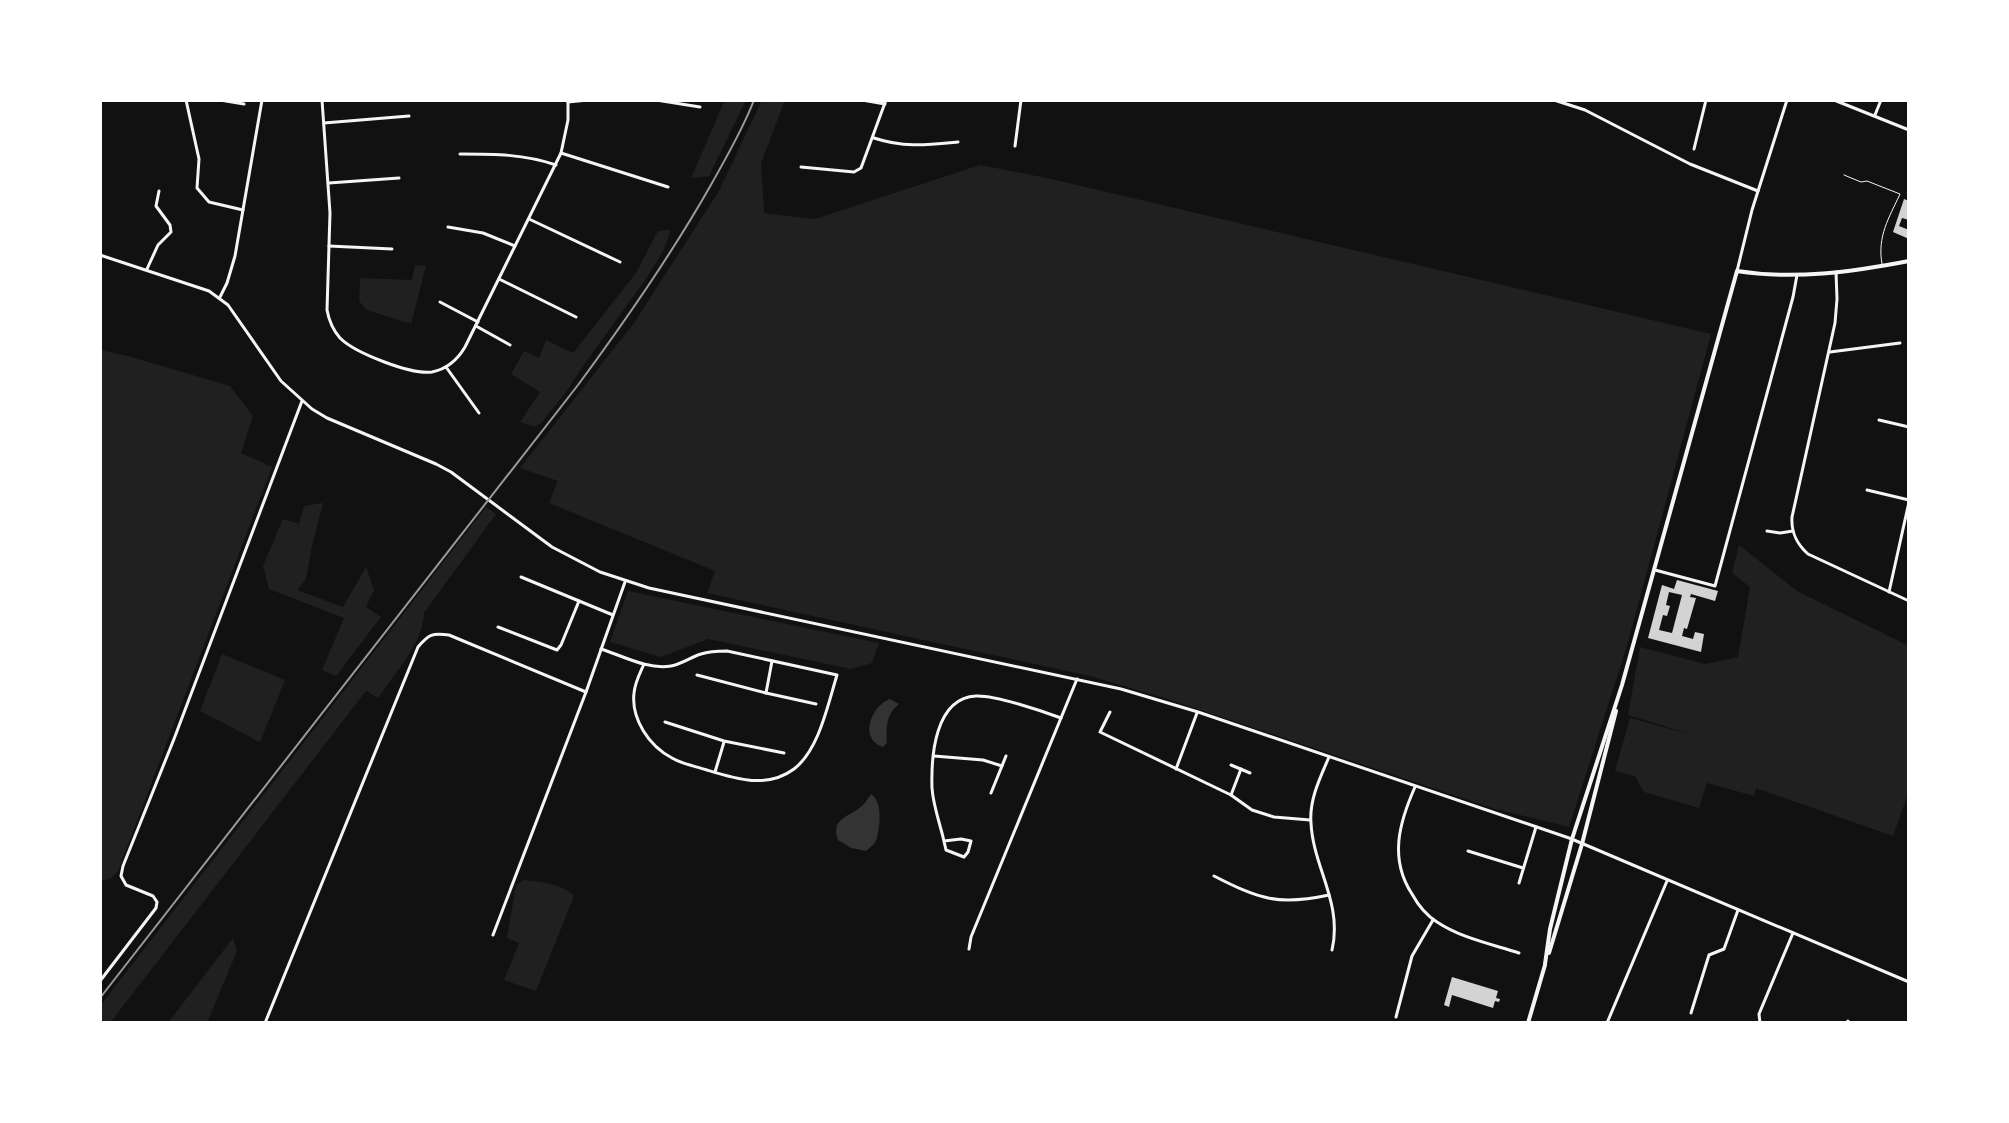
<svg xmlns="http://www.w3.org/2000/svg" width="2009" height="1123" font-family="Cabin,sans-serif">
<style>
.green{fill:#202020}
.water{fill:#333}
.building{fill:#d3d3d3;fill-rule:evenodd}
.lines{fill:none;stroke-linecap:round;stroke-linejoin:round}
.service{stroke:#f5f5f5;stroke-width:1}
.minor{stroke:#f5f5f5;stroke-width:3}
.tertiary{stroke:#f5f5f5;stroke-width:3}
.secondary{stroke:#f5f5f5;stroke-width:4}
.rail{stroke:#9a9a9a;stroke-width:2}
</style>
<rect width="100%" height="100%" fill="#111"/>
<g class="green">
<path d="M725,100H746L709,176L691,178Z"/>
<path d="M762,100H785L761,163L764,212L769,214L815,219L980,165L1047,178L1711,334L1627,646L1569,827L1495,809L1168,699L1090,676L707,593L715,571L549,503L558,481L520,468L634,323L719,191Z"/>
<path d="M671,230L663,251L646,279L585,363L566,392L541,423L535,427L520,422L540,392L511,374L524,351L539,358L546,340L573,353L636,273L658,231Z"/>
<path d="M415,265L426,266L411,324L367,310L359,301L360,278L412,280Z"/>
<path d="M100,350L128,356L230,386L253,416L241,453L272,467L118,871L110,879L100,881Z"/>
<path d="M323,503L312,546L306,579L297,590L343,607L366,567L374,590L366,607L381,617L336,676L322,670L344,618L269,589L263,566L283,519L299,524L304,506Z"/>
<path d="M486,507L496,514L424,613C424,642 394,674 378,698L366,691L110,1023H100V1006Z"/>
<path d="M1739,545L1797,591L1909,646V791L1893,836L1756,788L1754,796L1707,783L1699,808L1644,792L1635,776L1615,771L1630,718L1696,736L1628,715L1640,647L1705,664L1738,657L1750,587L1732,573Z"/>
<path d="M628,591L879,643L872,663L851,669L708,639L661,657L610,642Z"/>
<path d="M222,654L285,680L260,742L200,711Z"/>
<path d="M523,880C541,882 561,883 574,896L536,991L504,980L519,943L507,938L516,885Z"/>
<path d="M233,938L237,951L207,1023H168Z"/>
</g>
<g class="water">
<path d="M890,699L899,704C886,714 886,728 887,743L883,747C858,739 871,706 890,699Z"/>
<path d="M871,794C883,802 880,825 877,838L874,844L866,851L851,848L838,840C830,817 851,817 863,805C866,802 868,798 871,794Z"/>
</g>
<g class="building">
<path d="M1904,199L1909,201V220L1902,218L1899,226L1909,230V239L1893,232Z"/>
<path d="M1677,580L1718,591L1715,601L1691,594L1690,597L1696,598L1687,629L1684,628L1682,636L1693,639L1695,632L1704,634L1701,652L1648,638L1662,585L1674,589ZM1669,592L1682,595L1672,633L1659,630L1663,615L1667,616L1670,606L1666,605Z"/>
<path d="M1452,977L1498,991L1496,998L1500,999L1499,1002L1495,1001L1493,1008L1452,995L1449,1007L1444,1005Z"/>
</g>
<g class="lines">
<path class="service" d="M1844,175L1861,182L1867,181L1900,194C1889,218 1877,236 1882,264"/>
<g class="minor">
<path d="M186,100L199,159L197,188L209,202L243,210"/>
<path d="M220,100L244,104"/>
<path d="M322,100L330,213L327,310C329,321 333,330 340,338C355,353 411,375 432,372C447,369 458,359 465,347L561,153L568,120V100"/>
<path d="M656,100L700,107"/>
<path d="M862,100L885,104"/>
<path d="M1554,100L1585,110L1690,164L1758,191"/>
<path d="M1834,100L1909,130"/>
<path d="M568,102L588,100"/>
<path d="M1875,115L1881,100"/>
<path d="M324,123L409,116"/>
<path d="M874,138C904,148 927,145 958,142"/>
<path d="M1015,146L1021,100"/>
<path d="M1694,149L1706,100"/>
<path d="M561,153L668,187"/>
<path d="M460,154C494,154 524,154 556,165"/>
<path d="M801,167L854,172L861,168L886,100"/>
<path d="M329,183L399,178"/>
<path d="M529,219L620,262"/>
<path d="M448,227L483,233L515,246"/>
<path d="M329,246L392,249"/>
<path d="M147,269L158,245L171,232L170,225L156,206L159,191"/>
<path d="M1836,272L1837,299L1835,323L1792,517C1791,532 1796,543 1808,554L1909,601"/>
<path d="M499,279L576,317"/>
<path d="M220,297L227,283L235,256L262,100"/>
<path d="M440,302L478,322"/>
<path d="M476,326L510,345"/>
<path d="M1830,352L1900,343"/>
<path d="M446,367L479,413"/>
<path d="M1879,420L1909,427"/>
<path d="M1867,490L1909,500"/>
<path d="M1767,531L1780,533L1793,531"/>
<path d="M1655,570L1715,586L1793,297L1797,275"/>
<path d="M521,577L613,615"/>
<path d="M1889,592L1909,502"/>
<path d="M498,627L557,650L561,645L579,601"/>
<path d="M601,649C623,656 648,670 671,666C682,664 691,657 701,654C710,651 718,651 727,651L837,675C828,704 819,750 794,769C767,789 736,779 707,770C695,766 682,764 672,758C649,746 631,719 634,693C635,682 640,673 644,664"/>
<path d="M697,675L766,693L772,661"/>
<path d="M766,693L816,704"/>
<path d="M1110,712L1100,732L1231,795L1252,810L1274,817L1310,820"/>
<path d="M665,722L724,741L784,753"/>
<path d="M934,756L983,760L1002,766"/>
<path d="M1329,757C1320,778 1309,800 1311,823C1313,867 1343,903 1332,950"/>
<path d="M1231,765L1250,773"/>
<path d="M1176,769L1197,713"/>
<path d="M715,772L724,742"/>
<path d="M1415,787C1399,823 1389,859 1412,894C1418,905 1426,915 1437,922C1461,938 1491,944 1519,953"/>
<path d="M991,793L1006,756"/>
<path d="M1231,795L1241,769"/>
<path d="M1574,840L1909,982"/>
<path d="M944,841L961,839L971,841L968,852L964,857L946,850L943,837C939,821 933,804 932,788C931,756 935,698 976,696C995,695 1042,711 1061,718"/>
<path d="M1468,851L1523,868"/>
<path d="M1214,876C1259,899 1278,906 1329,895"/>
<path d="M1519,883L1536,827"/>
<path d="M493,935L586,692L625,582"/>
<path d="M969,949L971,937L1077,679"/>
<path d="M100,981L156,908L157,902L153,896L126,885L121,876L123,866L174,739L302,401"/>
<path d="M1691,1013L1709,955L1724,949L1738,910"/>
<path d="M1396,1017L1412,956L1433,920"/>
<path d="M265,1023L418,647C429,634 432,633 449,635L586,692"/>
<path d="M1607,1023L1667,881"/>
<path d="M1760,1023L1759,1014L1793,933"/>
<path d="M1847,1023L1848,1021"/>
</g>
<g class="tertiary">
<path d="M100,255L209,291L228,305L281,381L312,409L327,418L436,464L451,472L552,547L600,572L649,588L1121,689L1198,712L1572,839"/>
<path d="M1737,271L1752,210L1787,100"/>
</g>
<g class="secondary">
<path d="M1549,953L1582,844L1616,711"/>
<path d="M1545,964L1550,929L1572,839L1622,685L1737,271C1794,280 1852,272 1909,261"/>
<path d="M1528,1023L1545,965"/>
</g>
<path class="rail" d="M100,998L578,385C626,320 672,254 712,183C727,156 743,129 754,100"/>
</g>
<rect width="2009" height="1123" fill="none" stroke="#ffffff" stroke-width="204"/>
</svg>
